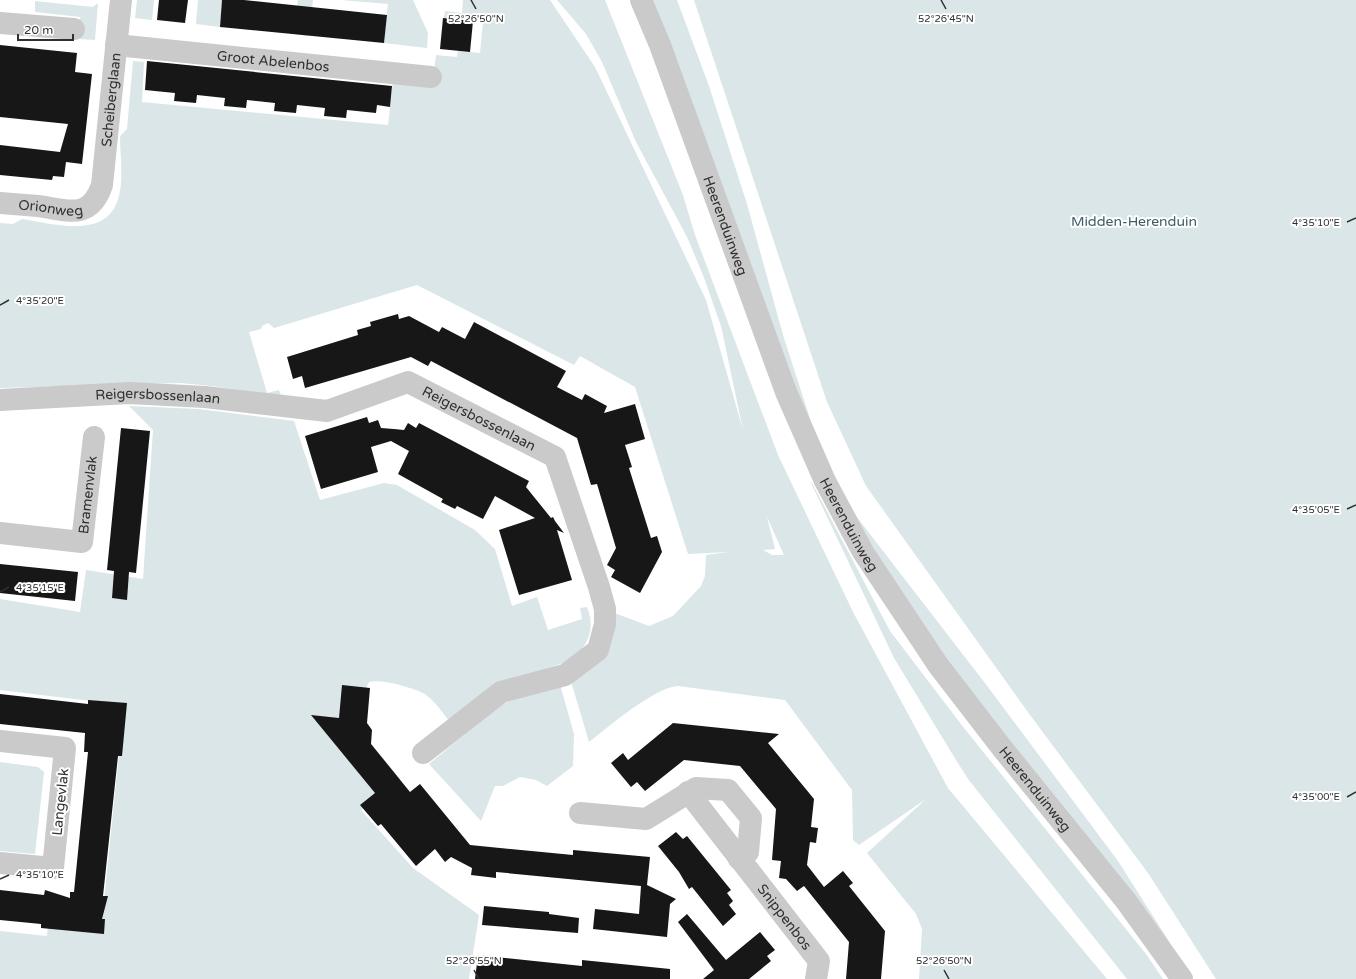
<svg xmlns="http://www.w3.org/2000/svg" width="1356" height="979" font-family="'Varela Round',sans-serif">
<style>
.green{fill:#dbe6e9;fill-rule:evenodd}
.building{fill:#171717}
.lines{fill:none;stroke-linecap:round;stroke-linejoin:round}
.minor{stroke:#cacaca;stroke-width:22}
.ticks{fill:none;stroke:#303030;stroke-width:1.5}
.labels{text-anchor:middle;stroke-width:4;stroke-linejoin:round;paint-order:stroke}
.street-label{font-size:14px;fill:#303030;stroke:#fff}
.park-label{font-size:14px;fill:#3f5e6a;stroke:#fff}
.ticks-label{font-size:10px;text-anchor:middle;fill:#303030;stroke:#fff;stroke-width:4;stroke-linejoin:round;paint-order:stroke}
</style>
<rect width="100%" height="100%" fill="#fff"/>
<g class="green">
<path d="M137,0H154L152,20L135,18Z"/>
<path d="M198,0H222L220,27L196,24Z"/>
<path d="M298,0H313L309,36L294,34Z"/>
<path d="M341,0H413L428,33L427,48L384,43L388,4Z"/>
<path d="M463,0H550L595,67L706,300L743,430L721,326L703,275L687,237L636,142L602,62L586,34L557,0H605L683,195L695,235L778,455L853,612L948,788L1107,979H919L922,929L916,914L867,853L926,799L859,845L853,840L852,790L785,700L678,686C653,688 610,726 589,742L570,678L609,611L649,626L673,616L701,586L705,576L706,555L728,552L688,554L635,387L580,356L574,365L417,285L274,328L268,323L262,326L261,329L249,332L267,393L279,390L281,396L212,386L180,383L0,388V223L13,224L22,219C55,224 112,242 120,191C123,174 120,153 120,136L127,129L133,61L144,62L142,102L388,125L393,80L432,85L436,55L457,57L458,51L480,53L483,22L444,18L445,11L462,13ZM767,517L784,555H772L763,550L775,549Z"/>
<path d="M651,0H677L709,86L747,204L783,335L825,465L856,516L988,687L1118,861L1193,979H1187L1115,875L918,628L877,563L842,499L808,431Z"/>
<path d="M694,0H1356V979H1216L1148,873L1030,715L866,486L827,402Z"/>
<path d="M35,1L93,7L98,3L95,40L78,39L80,17L35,12Z"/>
<path d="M129,406L199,409L294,421L320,500L384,483L397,485L475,530L495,549L512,606L537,597L548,630L582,619L580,608L587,607C593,621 592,637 581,650C570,663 550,667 535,673C506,687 478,706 450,722C442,712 433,698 421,692C409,687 382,679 369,682L367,686L365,736L400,779L361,810L413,868L479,915L469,979H0V931L47,936L48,926L101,930L124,705L0,690V599L80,612L86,570L143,579L153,430Z"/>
<path d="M811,483H812L890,631L964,728L1146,954L1163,979H1127L968,779L956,760L894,658Z"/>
<path d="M559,681L574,734L573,766L547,786L536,780L520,777L503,786H495L481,821L429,764L500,705Z"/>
<path d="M0,762L38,767L44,772L35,854L0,851Z"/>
</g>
<g class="building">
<path d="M159,0H188L185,23L157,20Z"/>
<path d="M222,0H244L387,15L384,43L220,27Z"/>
<path d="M443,18L473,21L470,52L440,49Z"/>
<path d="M0,45L77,53L75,72L92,74L82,164L66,162L64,177L53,176L52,180L0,175V145L60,152L68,124L0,117Z"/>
<path d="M147,61L392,86L390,107L377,105L376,113L347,110L346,118L324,116L325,108L297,105L296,113L274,111L275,103L247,100L246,108L224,106L225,98L197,95L196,103L174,101L175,93L145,90Z"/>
<path d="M398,314L399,319L409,316L439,332L442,327L465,339L474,322L566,371L557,387L582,400L585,394L607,406L604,413L635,404L645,439L625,445L632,467L629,468L651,538L657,536L662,552L640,593L611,577L615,570L607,565L616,548L597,484L591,485L577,438L431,361L428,366L411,357L305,388L302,376L293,379L287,357L358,335L357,330L371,326L370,322Z"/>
<path d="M367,417L369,423L378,420L381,428L394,429L404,430L408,423L416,428L419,423L529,481L526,487L551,518L553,517L555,521L564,533L557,530L572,580L519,595L499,530L535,518L495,496L483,519L457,506L455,509L441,502L443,499L398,474L409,451L391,441L371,447L378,472L321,489L305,436Z"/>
<path d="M121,428L150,431L136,573L129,572L127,600L112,598L114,571L107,570Z"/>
<path d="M0,564L78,572L75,601L0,593Z"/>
<path d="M342,685L370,688L367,723L372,730L371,744L410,792L420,784L470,845L573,855V850L650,857L647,885L676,899L670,904L667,937L593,929L595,909L639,914L641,886L496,872V878L471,875L472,868L451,857L445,862L435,849L416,866L381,824L378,826L360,805L375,793L311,715L339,718Z"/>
<path d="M0,694L88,704V700L127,703L122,756H118L103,896H108L102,919H105L104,934L41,928V924L0,920V890L44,895L45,890L70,898V892H74L88,752H84L85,733L0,724Z"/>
<path d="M673,723L779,734L768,743L814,799L811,827L818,828L816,843L810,842L807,865L824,887L843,871L853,883L849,886L885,931L881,979H846L849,942L804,886L797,891L786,879L779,878L781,861L772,860L776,809L740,766L684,760L645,791L637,782L631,787L611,763L623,753L628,760Z"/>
<path d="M676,832L683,839L687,836L731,890L727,893L733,901L729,905L736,914L723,926L692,887L689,889L679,872L658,846Z"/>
<path d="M484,906L549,912V914L579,918L578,933L482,925Z"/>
<path d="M687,914L726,960L760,932L775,950L767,956L771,961L749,979H703L714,970L678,922Z"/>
<path d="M478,955L582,966V960L670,969V979H475Z"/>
</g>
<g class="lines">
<g class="minor">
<path id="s1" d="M641,0L660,45L786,392L825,481L863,552L938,665L1002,748L1126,901L1182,979"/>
<path d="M0,23L74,29"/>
<path id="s2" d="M116,45L431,77"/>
<path id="s3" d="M0,203C12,204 25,205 38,206C67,210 90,221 102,185L121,0"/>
<path id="s4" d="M0,400L129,393L205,397L327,411L408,382L555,457L599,587L605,609V624L598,650L565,675L501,692L423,753"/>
<path id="s5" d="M0,533L82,542L94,437"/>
<path d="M0,741L65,748L53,868L0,863"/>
<path id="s6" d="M688,792L819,961L816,979"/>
<path d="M580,813L646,819L696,788L728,790L751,818L748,852L739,859"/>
</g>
</g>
<path class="ticks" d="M471,0L476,9M941,0L946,9M1347,222L1356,218M0,305L9,300M1347,509L1356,505M0,592L9,587M1347,797L1356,792M0,879L9,875M474,970L479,979M944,970L949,979"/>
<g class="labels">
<g class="street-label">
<text dy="5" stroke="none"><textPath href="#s2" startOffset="158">Groot Abelenbos</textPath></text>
<text dy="5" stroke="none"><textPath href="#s3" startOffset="201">Scheiberglaan</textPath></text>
<text dy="5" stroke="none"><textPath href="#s3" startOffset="51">Orionweg</textPath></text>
<text dy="5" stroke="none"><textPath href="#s1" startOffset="241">Heerenduinweg</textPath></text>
<text dy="5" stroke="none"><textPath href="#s4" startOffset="158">Reigersbossenlaan</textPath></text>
<text dy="5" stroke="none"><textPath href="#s4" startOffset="494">Reigersbossenlaan</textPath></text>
<text dy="5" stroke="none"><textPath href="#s5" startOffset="130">Bramenvlak</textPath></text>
<text dy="5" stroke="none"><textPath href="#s1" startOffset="565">Heerenduinweg</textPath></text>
<text dy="5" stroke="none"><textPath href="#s1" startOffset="889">Heerenduinweg</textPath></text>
<text transform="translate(60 802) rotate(-84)" y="5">Langevlak</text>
<text dy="5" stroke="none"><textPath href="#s6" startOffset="158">Snippenbos</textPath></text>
</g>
<g class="park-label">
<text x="1134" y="226">Midden-Herenduin</text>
</g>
</g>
<g class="ticks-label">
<text x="946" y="22">52°26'45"N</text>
<text x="476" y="22">52°26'50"N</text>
<text x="1316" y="226">4°35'10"E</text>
<text x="40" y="304">4°35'20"E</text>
<text x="1316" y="513">4°35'05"E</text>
<text x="40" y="591">4°35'15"E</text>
<text x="1316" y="800">4°35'00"E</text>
<text x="40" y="878">4°35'10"E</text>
<text x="474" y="964">52°26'55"N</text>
<text x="944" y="964">52°26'50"N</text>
</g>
<path d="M18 34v6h55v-6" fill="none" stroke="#303030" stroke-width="2"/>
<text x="24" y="34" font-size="12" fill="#303030" stroke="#ffffff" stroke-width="3" paint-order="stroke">20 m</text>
</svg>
